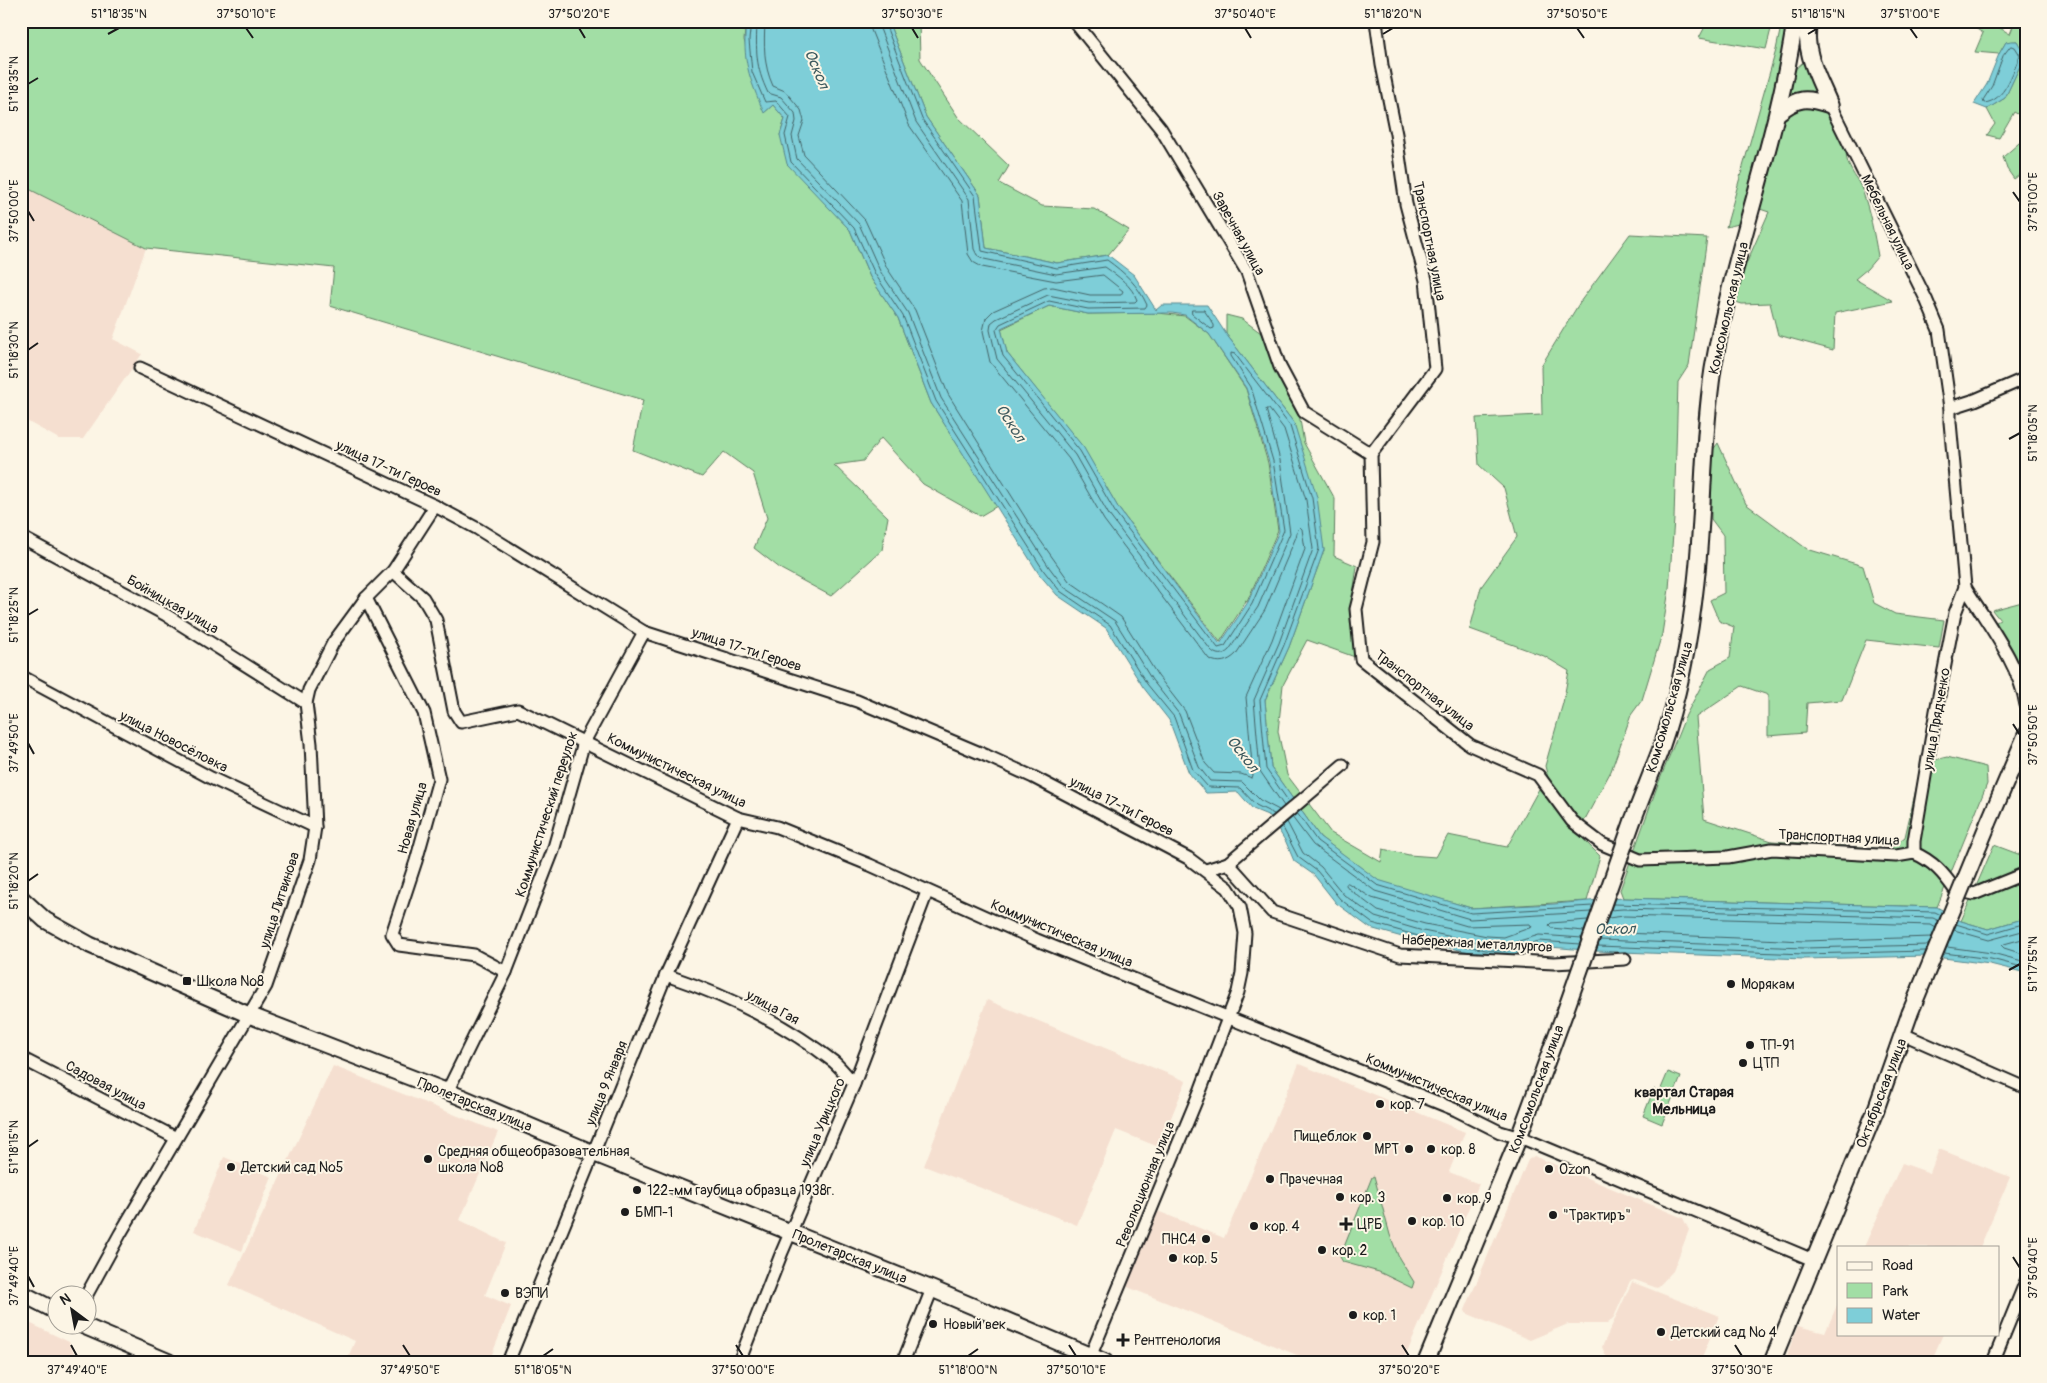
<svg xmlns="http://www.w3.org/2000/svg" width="2047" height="1383" font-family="Pangolin,sans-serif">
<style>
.built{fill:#f5dfd0}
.green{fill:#a2dea5;stroke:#5f7d60}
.water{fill:#7eced8;stroke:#57878d;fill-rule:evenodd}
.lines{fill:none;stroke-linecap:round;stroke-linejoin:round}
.shore{stroke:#436367;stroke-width:1}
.minor-casing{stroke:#1c1c1c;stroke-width:15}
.major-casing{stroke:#1c1c1c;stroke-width:19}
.minor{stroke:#fcf5e5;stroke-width:11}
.major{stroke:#fcf5e5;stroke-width:15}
.major-bridge-casing{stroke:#1c1c1c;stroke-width:19;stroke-linecap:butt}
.major-bridge{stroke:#fcf5e5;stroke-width:15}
.ticks{fill:none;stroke:#1c1c1c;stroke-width:2}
.poi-dot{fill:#1c1c1c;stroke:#fcf5e5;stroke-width:2}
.labels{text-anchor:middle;stroke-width:4;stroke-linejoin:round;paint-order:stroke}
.street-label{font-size:14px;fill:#1c1c1c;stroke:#fcf5e5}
.poi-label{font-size:14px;fill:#1c1c1c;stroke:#fcf5e5;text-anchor:start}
.water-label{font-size:15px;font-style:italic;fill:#3e5a5e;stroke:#fcf5e5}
.neighbourhood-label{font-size:15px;font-weight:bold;fill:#1c1c1c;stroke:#fcf5e5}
.neatline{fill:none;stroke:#1c1c1c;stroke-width:2}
.ticks-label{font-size:12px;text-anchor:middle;fill:#1c1c1c}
</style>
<rect width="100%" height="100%" fill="#fcf5e5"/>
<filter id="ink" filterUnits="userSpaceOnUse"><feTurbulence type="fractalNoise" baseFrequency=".02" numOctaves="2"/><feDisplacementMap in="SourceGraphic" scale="10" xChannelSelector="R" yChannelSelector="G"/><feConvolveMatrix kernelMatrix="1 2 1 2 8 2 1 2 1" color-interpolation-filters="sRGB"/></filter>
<g filter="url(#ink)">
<g class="built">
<path d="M21,185L146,248L113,339L142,354L83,439H59L21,418Z"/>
<path d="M987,1000L1186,1081L1159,1147L1116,1130L1077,1225L924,1166Z"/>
<path d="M1299,1064L1465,1132L1449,1172L1479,1184L1403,1362H1301L1302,1357L1125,1286L1155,1210L1224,1238Z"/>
<path d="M333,1066L498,1132L460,1220L506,1243L485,1295L511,1306L489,1362H346L355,1341L229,1285Z"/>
<path d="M1939,1149L2010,1177L1980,1247H1864L1902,1163L1930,1173Z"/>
<path d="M1534,1156L1683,1218L1689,1230L1673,1271L1657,1288L1635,1280L1630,1281L1614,1317L1607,1324H1568L1530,1340L1466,1313L1465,1310L1528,1160Z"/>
<path d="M224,1157L272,1177L242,1251L194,1231Z"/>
<path d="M1632,1282L1719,1316L1700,1362H1612L1608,1360L1602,1347Z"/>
<path d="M1838,1303V1334H1943L1931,1362H1784L1798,1326L1825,1333Z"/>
<path d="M21,1319L69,1342L74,1353L69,1362H21Z"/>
</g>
<g class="green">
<path d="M21,21H746L744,40L765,112L773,105L785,119L780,135L822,200L850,230L870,277L898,318L931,403L997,506L980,516L923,484L881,438L863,461L834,465L888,517L882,550L831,596L781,569L754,548L767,518L753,473L724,452L702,477L633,450L643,400L330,306L334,268L146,248L21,185Z"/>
<path d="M888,21H919L920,59L958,117L1009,166L999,183L1042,206L1094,209L1129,230L1108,255L1057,263L986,248L980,195L926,117Z"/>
<path d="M1708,21H1773L1766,49L1699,38Z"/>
<path d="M1784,21H1786L1787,38L1743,223L1726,227L1776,50L1780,31Z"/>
<path d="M1964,21H1988L2010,34L2015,21H2026V119L2014,112L1999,138L1987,135L1995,124L1987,109L2005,98L2025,55L2017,41L2006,42L1999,54L1975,52L1983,33Z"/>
<path d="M1802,63L1807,66L1819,98L1787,100L1793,71Z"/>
<path d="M1792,107L1823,108L1829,115L1847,150C1843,163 1858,178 1862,190C1870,211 1874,234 1878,256L1867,269L1855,279L1893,301L1835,313L1833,350L1778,335L1770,303L1742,304L1733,301L1747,262L1769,212L1757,208L1781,118Z"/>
<path d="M2026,137V170L2014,179L2007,169L2003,157Z"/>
<path d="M1630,234L1707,238L1689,365L1678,382L1674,519L1669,589L1662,634L1642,700L1631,715L1611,771L1583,823L1549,782L1545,766L1563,703L1569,671L1544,656L1470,629L1481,587L1517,537L1504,488L1479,465L1476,418L1542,415L1541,366L1580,302Z"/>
<path d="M1049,306L1088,314L1158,313L1185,316L1209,334L1246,389L1268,463L1278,530L1247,602L1245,601L1246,602L1220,642L1119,509L1084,449L1007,353L1001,329Z"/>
<path d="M1226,315L1242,319L1261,333L1276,369L1299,414L1304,443L1335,499L1334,556L1357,566L1351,608L1355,657L1307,640L1283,685L1278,731L1287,775L1331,833L1381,862L1383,849L1409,855L1436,857L1448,835L1507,847L1539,789L1575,831L1600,856L1587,901L1471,908L1378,881L1320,837L1271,768L1265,700L1289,647L1324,550L1294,423L1226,334Z"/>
<path d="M1718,443L1746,504L1807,549L1863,566L1874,603L1895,614L1944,620L1939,648L1866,640L1842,700L1807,703L1805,733L1768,736V695L1742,686L1696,717L1704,819L1772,841L1889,849L1905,837L1922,763L1947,757L1986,767L1987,784L1937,907L1623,898L1620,890L1658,784L1686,715L1710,669L1730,658L1734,627L1719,621L1710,600L1724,593L1723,535L1711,519L1712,451Z"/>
<path d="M2026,601V670L2015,657L1996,622L2000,620L1992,610Z"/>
<path d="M1994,845L2026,857V918L1988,929L1961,921Z"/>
<path d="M1668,1072L1681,1077L1662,1124L1643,1116L1654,1089L1660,1091Z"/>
<path d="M1374,1176L1390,1235L1399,1258L1414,1282L1412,1288L1379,1272L1343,1262L1340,1257L1372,1177Z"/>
</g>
<g class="water">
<path d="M746,21H888L926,117L980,195L986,248L1057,263L1108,255L1134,275L1156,310L1162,305H1207L1226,334L1294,423L1317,497L1324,550L1289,647L1265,700L1271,768L1320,837L1378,880L1471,908L1554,904L1623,898L1937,907L1961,921L1988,929L2026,918V973L1990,964L1928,956L1804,959L1596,951L1539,946L1507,956L1485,955L1420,942L1370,928L1336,903L1314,875L1294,861L1286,842L1270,816L1253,809L1238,792L1206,793L1189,773L1169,720L1143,687L1106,628L1057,595L1039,574L931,403L898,318L870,277L850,230L787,164L780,135L785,119L773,105L764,113C749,77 742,61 746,21ZM1049,306L1088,314L1172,313L1185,315L1209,334L1246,388L1269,462L1279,531L1248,602L1220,644L1119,509L1084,448L1007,353L1001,328Z"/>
<path d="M2011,41H2017L2025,55L2005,98L1987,109L1974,104L1987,84L1999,54L2006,42Z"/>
</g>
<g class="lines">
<g class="shore">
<path d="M751,21L749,40L752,72L765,102L776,101L790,117L785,135L791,162L854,228L875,274L903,316L936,401L1044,571L1060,591L1110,625L1147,684L1174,717L1193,770L1208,787L1240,788L1256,805L1274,814"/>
<path d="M757,21C756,51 755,66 768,93L781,97L795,113L796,121L792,136L797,159L859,224L880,271L908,313L941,398L1049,567L1064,587L1115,621L1152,680L1179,714L1199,767L1210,781L1242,782L1260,800L1279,810"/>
<path d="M765,21C764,45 763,64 773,86L785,91L801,110L804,121L799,136L804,155L865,220L887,268L915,310L948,394L1033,530L1069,581L1121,617L1158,676L1185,711L1205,763L1214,773L1241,774L1252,778L1253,775L1246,697L1272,640L1305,549L1302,529L1300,527L1298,529L1296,537L1265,610L1236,654C1228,662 1219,664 1209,659L1104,520L1069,459L990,362L983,331L986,318L993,311L1044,288L1053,287L1090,295H1121L1123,291L1103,275L1056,281L982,267L973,262L968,254L962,201L909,125L871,30L870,21"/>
<path d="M877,21L916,122L969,199L974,249L977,255L984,259L1056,274L1105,267C1118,276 1132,286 1137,300L1135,302L1089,303L1048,295L996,319L991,323L990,330L997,359L1075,455L1109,515L1210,649C1216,656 1223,656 1229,650L1258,607L1290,533L1280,460L1266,409H1269L1284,429L1306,500L1313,549L1279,643L1254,700L1260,771L1284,806"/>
<path d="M884,21L922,119L975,196L982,251L1057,268L1107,260C1125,273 1138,285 1147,305L1145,308L1088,309L1049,301L1000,324L996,330L1003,356L1080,451L1115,512L1218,648L1225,646L1252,604L1284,530L1273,461L1251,387L1231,356V353L1235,354L1290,426L1312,498L1319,549L1284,645L1260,700L1266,769L1289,802"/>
<path d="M2011,46L2015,47L2020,55C2013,72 2005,101 1984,103L1983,100L1992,86L2003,56Z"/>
<path d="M1192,310H1204L1214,325V328L1211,329L1192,314Z"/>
<path d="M1297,813L1317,841L1377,885L1471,913L1593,906"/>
<path d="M1292,817L1313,845L1375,891L1470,919L1591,912"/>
<path d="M1287,822L1303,853L1321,867L1344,895L1375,917L1423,931L1487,944L1506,945L1539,935L1582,938"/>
<path d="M1282,826L1298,857L1317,871L1340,899L1372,923L1422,937L1486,950L1507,951L1539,941L1580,944"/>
<path d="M1348,883L1372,898L1467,926L1530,924L1532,927L1504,937L1487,936L1425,924L1378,911L1349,889L1346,885Z"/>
<path d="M1613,904L1935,912L1941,915"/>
<path d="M1610,910L1623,909L1933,918L1939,921"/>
<path d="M1608,918L1624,916L1931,925L1936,928"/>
<path d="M1956,924L1988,934L2026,923"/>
<path d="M1954,930L1989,940L2026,930"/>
<path d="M1584,931L1551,928L1549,925L1551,923L1588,920"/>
<path d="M1603,932L1804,941L1932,937"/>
<path d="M2026,938L2004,944L2002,946L2004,948L2026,955"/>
<path d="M1600,940L1804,948L1929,945"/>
<path d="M1598,946L1804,954L1926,951"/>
<path d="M1947,947L1992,953L2026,962"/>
<path d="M1944,953L1991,959L2026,968"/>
</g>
<g class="minor-casing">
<g id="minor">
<path d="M1074,21L1161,129L1247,272L1280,367L1304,412L1371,454"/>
<path d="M1376,21L1382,65L1396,134L1406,204L1426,280L1435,369L1371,454L1373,542L1356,609L1361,659L1470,745L1538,775L1572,821L1585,831L1602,844L1640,860L1728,857L1772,849L1896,856L1914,853"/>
<path d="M1830,105L1926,299L1939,330L1950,408V422L1965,587L1955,613L1936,711L1914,841V853"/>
<path d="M140,368L435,506L478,529L644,632L857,701L987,756L1033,777L1188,858L1228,888L1240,907L1245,933L1242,973L1238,992L1201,1089L1088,1362"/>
<path d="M1950,408L1975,400L2026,378"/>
<path d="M21,537L166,615L306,703"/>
<path d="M393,571L423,598L436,620L454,711L461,722L518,710L738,818L777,827L870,865L1037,940L1456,1110L1500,1132L1527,1140L1813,1260"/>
<path d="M1965,587C1987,623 2019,663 2026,705"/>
<path d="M366,598L424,713L439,779L416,861L392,934L399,945L474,955L506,972"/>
<path d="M21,676L211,778L315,827"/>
<path d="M1914,853C1933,861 1944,874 1955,890L1974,894L2026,873"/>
<path d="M1228,863L1343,765"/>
<path d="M1206,870L1228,863L1272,912L1400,955L1554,963L1625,959"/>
<path d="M666,975C725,995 784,1023 834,1062C841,1068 848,1077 854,1084"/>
<path d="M1903,1034L2026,1088"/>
<path d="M21,1058L176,1138"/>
<path d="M447,1092L506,972L553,851L584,742L644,632"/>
<path d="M86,1296L120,1234L266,986L310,860L315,827L311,744L306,703L309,690L333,643L366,598L393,571L435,506"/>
<path d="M508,1362L666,975L738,818"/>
<path d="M739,1362L782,1252L854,1084L927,892"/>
<path d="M903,1362L932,1289"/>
<path d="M1993,1362L2026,1281"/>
</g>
</g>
<g class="major-casing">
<g id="major">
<path d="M1809,21C1802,51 1819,78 1830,105"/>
<path d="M1778,113C1798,97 1806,97 1830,105"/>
<path d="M1633,820C1642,797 1651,774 1660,751C1679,697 1690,639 1696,582C1704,512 1702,440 1713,369C1733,251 1778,140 1795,21"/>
<path d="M1988,824L2026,735"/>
<path d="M21,898L45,920L90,945L249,1015L461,1097L593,1153L932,1289L1105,1362"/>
<path d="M21,1293L58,1312"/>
<path d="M84,1326L169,1362"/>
<path d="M1426,1362L1519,1137L1565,1012"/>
<path d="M1772,1362L1875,1112L1910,1013"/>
</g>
</g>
<use href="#minor" class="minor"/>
<use href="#major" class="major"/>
<g class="major-bridge-casing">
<g id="major-bridge">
<path d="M1565,1012L1633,820"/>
<path d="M1910,1013L1988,824"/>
</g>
</g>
<use href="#major-bridge" class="major-bridge"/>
</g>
</g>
<path class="ticks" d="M246,28L253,38M579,28L585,38M912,28L918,38M1245,28L1251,38M1577,28L1584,38M1910,28L1917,38M108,34L119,28M1383,34L1393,28M1808,34L1818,28M28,84L38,78M2013,192L2020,202M28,211L34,221M28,350L38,343M2009,439L2020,433M28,615L38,609M2013,724L2020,735M28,743L34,754M28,881L38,874M2009,970L2020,964M28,1147L38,1140M2013,1257L2020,1268M28,1276L34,1287M71,1345L77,1356M403,1345L410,1356M736,1345L743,1356M1069,1345L1076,1356M1402,1345L1409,1356M1735,1345L1742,1356M543,1356L553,1349M968,1356L978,1349"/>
<g class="poi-dot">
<rect x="182" y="976" width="10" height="10" rx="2.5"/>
<circle cx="1731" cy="984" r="5"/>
<circle cx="1750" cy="1045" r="5"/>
<circle cx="1743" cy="1063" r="5"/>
<circle cx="1380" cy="1104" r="5"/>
<circle cx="1367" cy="1136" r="5"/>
<circle cx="1409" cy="1149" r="5"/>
<circle cx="1431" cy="1149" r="5"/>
<circle cx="428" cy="1159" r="5"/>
<circle cx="231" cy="1167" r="5"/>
<circle cx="1549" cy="1169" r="5"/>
<circle cx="1270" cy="1179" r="5"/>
<circle cx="637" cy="1190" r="5"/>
<circle cx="1340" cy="1197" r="5"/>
<circle cx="1447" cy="1198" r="5"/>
<circle cx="625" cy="1212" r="5"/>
<circle cx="1553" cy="1215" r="5"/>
<circle cx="1412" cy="1221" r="5"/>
<path d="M1343.5 1216.5h5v5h5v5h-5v5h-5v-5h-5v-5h5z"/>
<circle cx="1254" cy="1226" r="5"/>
<circle cx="1206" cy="1239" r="5"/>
<circle cx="1322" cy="1250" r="5"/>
<circle cx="1173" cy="1258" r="5"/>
<circle cx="505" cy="1293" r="5"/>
<circle cx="1353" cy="1315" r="5"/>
<circle cx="933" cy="1324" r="5"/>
<circle cx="1661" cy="1332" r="5"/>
<path d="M1120.5 1332.5h5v5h5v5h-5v5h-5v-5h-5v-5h5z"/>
</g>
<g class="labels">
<g class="street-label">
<text transform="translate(1888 222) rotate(64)" y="5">Мебельная улица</text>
<text transform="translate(1239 233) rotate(61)" y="5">Заречная улица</text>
<text transform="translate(1430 241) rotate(79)" y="5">Транспортная улица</text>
<text transform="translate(1728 308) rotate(-77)" y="5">Комсомольская улица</text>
<text transform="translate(389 468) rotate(25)" y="5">улица 17-ти Героев</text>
<text transform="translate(173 604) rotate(30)" y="5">Бойницкая улица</text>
<text transform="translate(747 649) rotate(18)" y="5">улица 17-ти Героев</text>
<text transform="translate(1425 690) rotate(38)" y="5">Транспортная улица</text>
<text transform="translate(1669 707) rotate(-74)" y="5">Комсомольская улица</text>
<text transform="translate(1936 719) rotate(-80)" y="5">улица Прядченко</text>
<text transform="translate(174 741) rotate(27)" y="5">улица Новосёловка</text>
<text transform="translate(677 770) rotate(26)" y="5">Коммунистическая улица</text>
<text transform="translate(1122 806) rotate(27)" y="5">улица 17-ти Героев</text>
<text transform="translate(546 814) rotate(-72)" y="5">Коммунистический переулок</text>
<text transform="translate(412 818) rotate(-74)" y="5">Новая улица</text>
<text transform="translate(1839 837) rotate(3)" y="5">Транспортная улица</text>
<text transform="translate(279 900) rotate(-72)" y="5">улица Литвинова</text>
<text transform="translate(1062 933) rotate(23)" y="5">Коммунистическая улица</text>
<text transform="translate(1477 943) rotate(3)" y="5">Набережная металлургов</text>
<text transform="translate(773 1007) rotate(28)" y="5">улица Гая</text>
<text transform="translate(606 1083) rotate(-68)" y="5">улица 9 Января</text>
<text transform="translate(106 1085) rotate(28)" y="5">Садовая улица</text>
<text transform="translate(1437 1087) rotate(23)" y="5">Коммунистическая улица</text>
<text transform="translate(1536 1089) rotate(-70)" y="5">Комсомольская улица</text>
<text transform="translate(1881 1093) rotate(-69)" y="5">Октябрьская улица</text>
<text transform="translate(475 1104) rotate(22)" y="5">Пролетарская улица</text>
<text transform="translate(822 1122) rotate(-67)" y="5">улица Урицкого</text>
<text transform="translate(1145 1184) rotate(-68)" y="5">Революционная улица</text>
<text transform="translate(850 1256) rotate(22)" y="5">Пролетарская улица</text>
</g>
<g class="poi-label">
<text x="197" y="986">Школа №8</text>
<text x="1741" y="989">Морякам</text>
<text x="1760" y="1050">ТП-91</text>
<text x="1753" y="1068">ЦТП</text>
<text x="1390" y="1109">кор. 7</text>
<text x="1357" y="1141" text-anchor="end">Пищеблок</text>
<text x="1399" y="1154" text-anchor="end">МРТ</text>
<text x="1441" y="1154">кор. 8</text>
<text x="438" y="1156">Средняя общеобразовательная<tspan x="438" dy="16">школа №8</tspan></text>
<text x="241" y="1172">Детский сад №5</text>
<text x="1559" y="1174">Ozon</text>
<text x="1280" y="1184">Прачечная</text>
<text x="647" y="1195">122-мм гаубица образца 1938г.</text>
<text x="1350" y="1202">кор. 3</text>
<text x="1457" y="1203">кор. 9</text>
<text x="635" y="1217">БМП-1</text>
<text x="1563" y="1220">"Трактиръ"</text>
<text x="1422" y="1226">кор. 10</text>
<text x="1357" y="1229">ЦРБ</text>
<text x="1264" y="1231">кор. 4</text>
<text x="1196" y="1244" text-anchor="end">ПНС4</text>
<text x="1332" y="1255">кор. 2</text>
<text x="1183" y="1263">кор. 5</text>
<text x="515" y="1298">ВЭПИ</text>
<text x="1363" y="1320">кор. 1</text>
<text x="943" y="1329">Новый век</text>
<text x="1671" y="1337">Детский сад № 4</text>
<text x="1134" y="1345">Рентгенология</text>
</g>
<g class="water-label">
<text transform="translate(817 69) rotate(67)" y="5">Оскол</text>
<text transform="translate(1011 423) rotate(57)" y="5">Оскол</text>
<text transform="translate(1243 754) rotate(52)" y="5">Оскол</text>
<text transform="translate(1615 929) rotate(-1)" y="5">Оскол</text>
</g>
<g class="neighbourhood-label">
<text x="1684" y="1097">квартал Старая<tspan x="1684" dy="17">Мельница</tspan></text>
</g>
</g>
<rect width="2047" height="1383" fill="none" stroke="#fcf5e5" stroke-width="55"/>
<rect x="1837" y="1246" width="162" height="90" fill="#fcf5e5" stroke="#a29e95"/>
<rect x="1847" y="1262" width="25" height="8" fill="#fcf5e5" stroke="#a29e95"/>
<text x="1882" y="1270" font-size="15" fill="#1c1c1c">Road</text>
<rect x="1847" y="1283" width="25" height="15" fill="#a2dea5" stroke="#a29e95"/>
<text x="1882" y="1296" font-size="15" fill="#1c1c1c">Park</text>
<rect x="1847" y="1308" width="25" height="15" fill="#7eced8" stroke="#a29e95"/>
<text x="1882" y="1320" font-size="15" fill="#1c1c1c">Water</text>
<g transform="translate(72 1310) rotate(328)"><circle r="24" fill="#fcf5e5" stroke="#a29e95"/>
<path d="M0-4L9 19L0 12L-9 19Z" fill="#1c1c1c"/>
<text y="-8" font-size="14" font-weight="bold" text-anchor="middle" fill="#1c1c1c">N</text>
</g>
<rect x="28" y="28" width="1992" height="1328" class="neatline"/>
<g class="ticks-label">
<text x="119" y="18">51°18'35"N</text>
<text x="246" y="18">37°50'10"E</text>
<text x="579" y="18">37°50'20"E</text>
<text x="912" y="18">37°50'30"E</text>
<text x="1245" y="18">37°50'40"E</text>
<text x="1393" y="18">51°18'20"N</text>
<text x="1577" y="18">37°50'50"E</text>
<text x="1818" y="18">51°18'15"N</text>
<text x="1910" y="18">37°51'00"E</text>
<text transform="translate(14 84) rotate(-90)" y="4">51°18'35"N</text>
<text transform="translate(2033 202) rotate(-90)" y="4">37°51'00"E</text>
<text transform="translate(14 211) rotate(-90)" y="4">37°50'00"E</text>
<text transform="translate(14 350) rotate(-90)" y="4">51°18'30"N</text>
<text transform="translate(2033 433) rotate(-90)" y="4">51°18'05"N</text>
<text transform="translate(14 615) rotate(-90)" y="4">51°18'25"N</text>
<text transform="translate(2033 735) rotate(-90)" y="4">37°50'50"E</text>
<text transform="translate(14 743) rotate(-90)" y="4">37°49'50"E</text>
<text transform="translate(14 881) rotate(-90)" y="4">51°18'20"N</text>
<text transform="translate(2033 964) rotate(-90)" y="4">51°17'55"N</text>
<text transform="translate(14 1147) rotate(-90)" y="4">51°18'15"N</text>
<text transform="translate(2033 1268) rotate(-90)" y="4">37°50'40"E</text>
<text transform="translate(14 1276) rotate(-90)" y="4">37°49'40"E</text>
<text x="77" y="1374">37°49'40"E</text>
<text x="410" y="1374">37°49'50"E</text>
<text x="543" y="1374">51°18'05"N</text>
<text x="743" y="1374">37°50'00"E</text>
<text x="968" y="1374">51°18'00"N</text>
<text x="1076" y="1374">37°50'10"E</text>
<text x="1409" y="1374">37°50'20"E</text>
<text x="1742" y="1374">37°50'30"E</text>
</g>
</svg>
